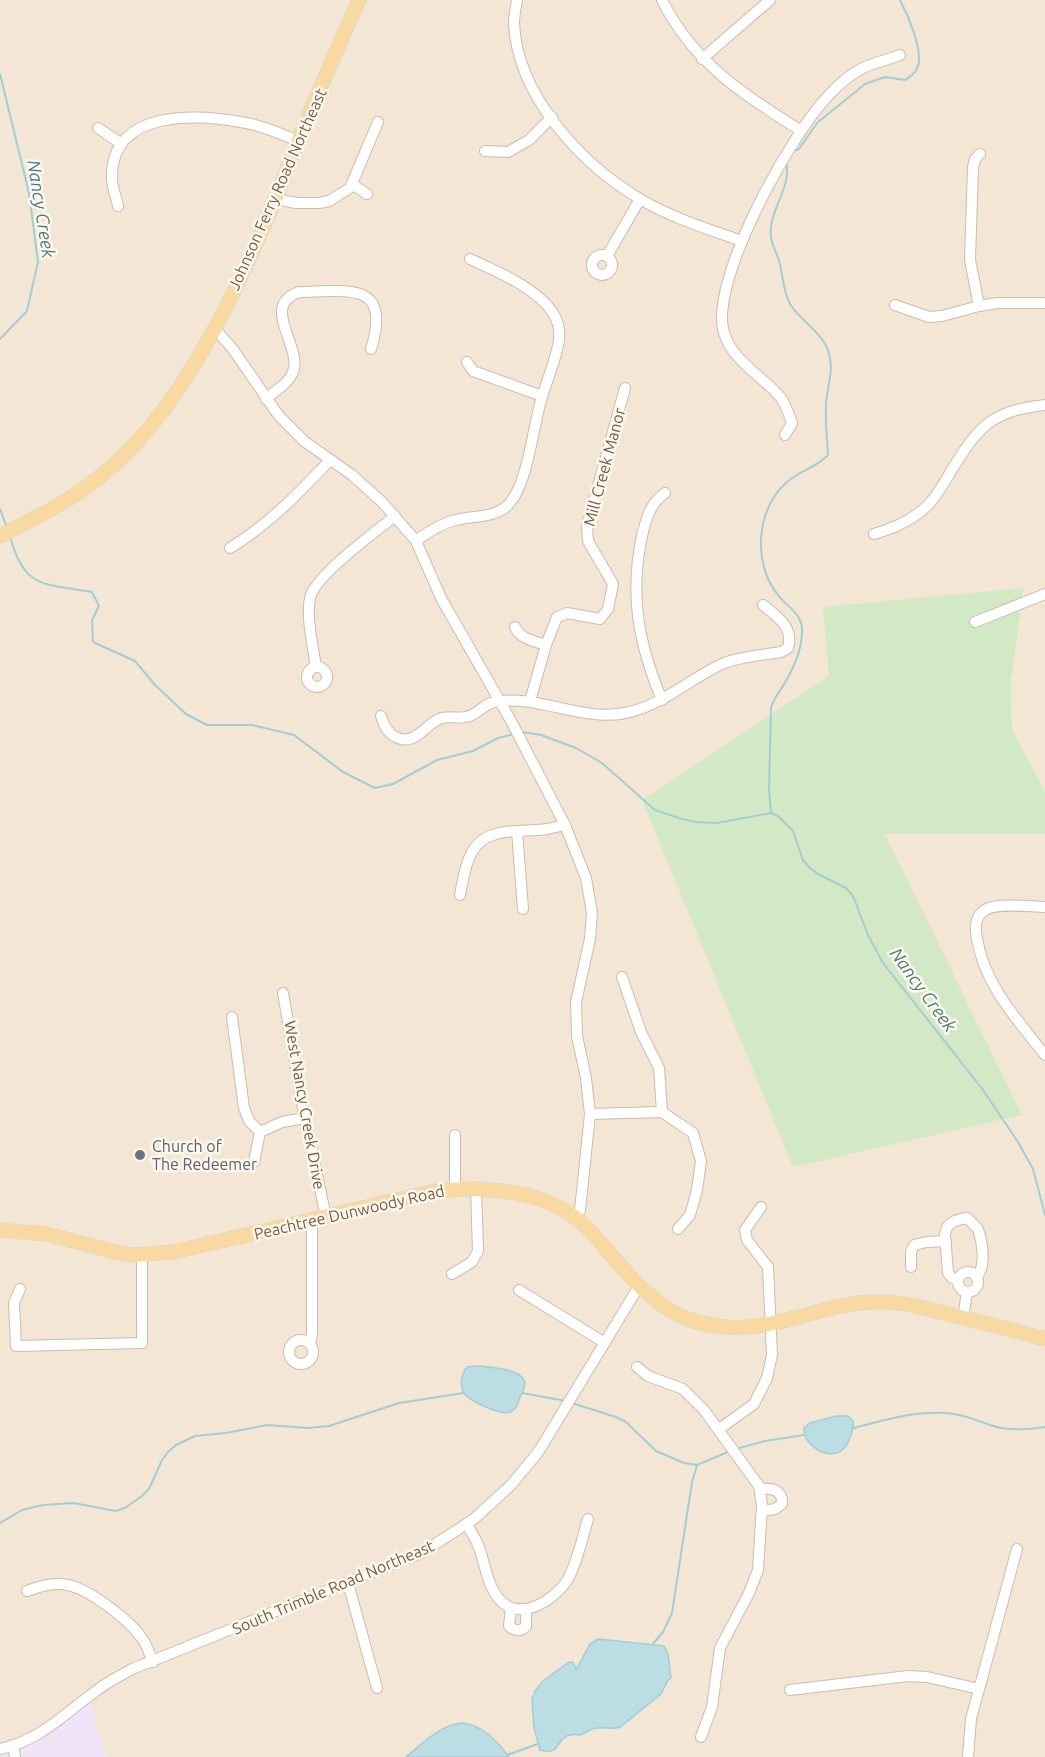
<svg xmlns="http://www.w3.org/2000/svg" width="1045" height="1757" font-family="Ubuntu,sans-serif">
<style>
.residential{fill:#f3e6d5}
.education{fill:#f1e3f8}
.green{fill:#d3e9c5}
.water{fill:#bbdee5;stroke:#a2cdd6;stroke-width:1.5}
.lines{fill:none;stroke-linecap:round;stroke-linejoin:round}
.stream{stroke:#a2cdd6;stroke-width:2}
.minor-casing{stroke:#cdbcad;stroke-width:12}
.major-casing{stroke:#dbd4d0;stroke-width:15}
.minor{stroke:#fff;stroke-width:10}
.major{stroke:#f7d9a1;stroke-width:14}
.worship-dot{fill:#6b7280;stroke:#fef8ec;stroke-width:2}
.labels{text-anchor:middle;stroke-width:5;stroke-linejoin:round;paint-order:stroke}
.street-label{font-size:16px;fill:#745b4c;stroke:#fef8ec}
.worship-label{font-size:16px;fill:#5b616d;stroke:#fef8ec;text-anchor:start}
.water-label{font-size:18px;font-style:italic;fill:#467a86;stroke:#fef8ec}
</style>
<rect width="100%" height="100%" fill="#fcf4e6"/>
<path class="residential" d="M0,0H1045V791L1012,729L1011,681L1024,588L829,676L642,800L884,834H1045V1757H107L86,1692L42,1734L0,1746Z"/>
<path class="education" d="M86,1692L107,1757H0V1746L42,1734Z"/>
<path class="green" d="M1024,588L1011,681L1012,729L1045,791V834H885L1022,1115L793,1167L642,800L829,676L823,607Z"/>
<g class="water">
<path d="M479,1366C490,1367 523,1369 525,1383C525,1388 522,1393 520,1397C518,1403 517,1409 510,1412C502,1416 469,1401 464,1393C459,1385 462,1373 467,1367Z"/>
<path d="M836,1416H848L853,1421C854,1430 848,1450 837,1453C822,1457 803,1443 804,1428L810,1423Z"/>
<path d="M598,1639L664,1646L668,1654L671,1678L668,1680L661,1694L620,1727C612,1730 606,1727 597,1728C590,1728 586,1734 580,1735C577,1735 573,1734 570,1735C555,1738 562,1756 540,1750L534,1728L532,1699L535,1691L543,1681L569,1662H573L576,1670L590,1644Z"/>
<path d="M462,1723C483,1725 497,1741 509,1757H406C423,1743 440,1725 462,1723Z"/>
</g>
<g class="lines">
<g class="stream">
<path d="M0,74L29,193L38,262L27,311L0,339"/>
<path d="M793,151L799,149L817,123L865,84L885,77L905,80C911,76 916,73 918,66C923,50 908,15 900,0"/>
<path d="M0,509L7,528"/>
<path d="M10,536C24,591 46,583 92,592L99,606L92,620L93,642L135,661L155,685L186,714L207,725H252L294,735L343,772L375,788L393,784L437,760L473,751L498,738L514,734"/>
<path d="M522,732L541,735L576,748L602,763L655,810L682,819L696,822L717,823L771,813L778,816L793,831L803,860L810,868L818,874L846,888L853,896L868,935L883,963L983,1090L1018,1142L1033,1169L1045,1215"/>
<path d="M771,813L769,790L771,707C775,696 782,689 787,679C795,665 802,647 802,631C803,614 787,607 778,595C752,563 756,509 787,482C800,470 816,468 828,455C827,438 825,421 826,404C827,388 834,370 829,354C824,333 801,322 790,304C783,291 783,277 780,264C778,256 774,249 772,242C764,214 793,190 786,162"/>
<path d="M522,1393L566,1401"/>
<path d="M572,1403L616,1417L626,1422L656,1451L684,1463L697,1465L728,1452"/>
<path d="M853,1428C886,1420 919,1409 954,1414C967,1416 978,1421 990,1425C1007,1431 1027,1430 1045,1427"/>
<path d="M736,1449L765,1441L804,1435"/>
<path d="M0,1523L22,1510L43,1505L74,1503L115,1511L125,1508L142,1496L149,1489L162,1460L168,1452L176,1445L195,1436L226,1433L267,1425L308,1428L329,1426L399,1403L464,1393"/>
<path d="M652,1645L663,1632L672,1613L692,1482L697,1465"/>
<path d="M507,1755L538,1744"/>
</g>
<g class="minor-casing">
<g id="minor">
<path d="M517,0C516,7 514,15 514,23C517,95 581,164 640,199C672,218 708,229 742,241"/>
<path d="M662,0C693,62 743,95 800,130"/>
<path d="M702,59L770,0"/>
<path d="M98,128L120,143"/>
<path d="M485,151L508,152L529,140L552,117"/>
<path d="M352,184L367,194"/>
<path d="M276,199L296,203H319L329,201L350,188L378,122"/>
<path d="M118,206C116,196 111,185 112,175C113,108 200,114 246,123C264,126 281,134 298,141"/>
<circle cx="602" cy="265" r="10"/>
<path d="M607,256L640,199"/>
<path d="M895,305L929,317L942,316L979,306L998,303H1045"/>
<path d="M979,306L970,260L973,167L975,159L980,154"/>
<path d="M214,328L232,348L279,416L304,441L352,475L382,502L416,541L441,598L510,719L565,825L586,878L592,913L590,939L576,1002L577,1036L586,1078L590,1114L580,1210L575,1218"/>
<path d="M467,362L473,371L542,396"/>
<path d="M266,399C275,390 288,385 293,372C303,347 259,306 299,292C349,291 392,281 371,349"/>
<path d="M785,435L792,423C789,415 786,405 781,398C763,376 733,362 724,333C708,282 792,132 829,95C837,86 850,75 861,69C872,63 887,60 900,55"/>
<path d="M874,534C895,528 915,519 930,503C938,494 944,483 950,473C978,427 990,411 1045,405"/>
<path d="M416,541C428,532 442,523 456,520C474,515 493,519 508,505C528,485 533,425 542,397C548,377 556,360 559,340C560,331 558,321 553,313C537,288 496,271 470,259"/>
<path d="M230,548C268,525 300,492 330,460"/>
<path d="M975,622L1045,594"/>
<path d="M515,627C520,639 534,641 546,645"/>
<circle cx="317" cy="677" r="10"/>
<path d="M316,667C313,647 306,617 310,598C314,576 377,531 395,516"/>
<path d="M662,700C639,645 629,596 642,536C646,519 650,503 665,493"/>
<path d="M530,701L546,645L557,617L567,613L600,619L608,609L613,584L588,541L587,526L625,388"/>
<path d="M381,716C384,725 387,733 396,737C414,747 425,725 439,719C448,715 457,719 466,717C477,715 484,704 494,702C538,694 581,722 625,713C662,706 689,679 722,664C737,657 764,655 781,652L788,648C794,627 778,617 763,605"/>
<path d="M517,831L523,909"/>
<path d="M460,895C463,881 464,867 471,854C485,825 521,833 547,829C553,828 559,826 565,825"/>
<path d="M1045,907C1030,907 997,902 985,910C974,917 975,928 977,939C985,986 1017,1019 1045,1055"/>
<path d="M622,977L641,1032L659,1068L662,1112"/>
<path d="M283,993L305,1119L326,1217"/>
<path d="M232,1017L244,1108L249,1121L260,1132"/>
<path d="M590,1114L662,1112L693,1133L701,1161L697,1190L690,1215L678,1229"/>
<path d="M260,1132L282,1122L305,1118"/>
<path d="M254,1162L260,1132"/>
<path d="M455,1189V1135"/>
<path d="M911,1267V1252L914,1245L927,1242L946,1241"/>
<circle cx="968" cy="1282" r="10"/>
<path d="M452,1274L472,1262L478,1251L476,1188"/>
<path d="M957,1280L952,1278L948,1273L945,1235C946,1222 956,1220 967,1218L978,1229C982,1241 987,1267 976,1277"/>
<path d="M20,1289L14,1303L16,1346L142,1343V1255"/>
<path d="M519,1290L605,1343"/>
<path d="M963,1318L967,1292"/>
<circle cx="301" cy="1352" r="12"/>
<path d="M310,1344L312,1334V1220"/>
<path d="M637,1367L648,1376L683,1389L704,1410L759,1486L762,1505L758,1570L749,1593L720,1648L712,1707L701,1737"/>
<path d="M719,1429L754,1404L767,1378L772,1355L768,1267L747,1240L745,1230L761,1207"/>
<path d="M760,1489C771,1488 783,1489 782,1504L775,1509L762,1511"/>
<path d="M467,1524C470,1531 475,1537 478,1545C485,1562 487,1586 500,1600C521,1623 558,1598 569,1577C578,1559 582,1539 588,1519"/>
<path d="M348,1583L377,1688"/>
<path d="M27,1591C41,1586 54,1582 68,1585C89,1589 129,1620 141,1637C147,1644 149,1654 153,1662"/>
<path d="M511,1608L509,1626C514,1631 521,1632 526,1626V1610"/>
<path d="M790,1690L908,1676L927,1677L979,1689"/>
<path d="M13,1745L15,1757"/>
<path d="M0,1749C41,1740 64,1714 96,1691C107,1682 120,1676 132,1669L423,1552L474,1519L511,1485L539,1451L639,1286"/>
<path d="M968,1757L971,1719L1017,1549"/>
</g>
</g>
<g class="major-casing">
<g id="major">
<path d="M0,536C38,517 76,498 108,470C198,394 255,249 298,142C317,94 338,47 359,0"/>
<path d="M0,1230L47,1234L115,1252L132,1255L173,1252L435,1191C487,1186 551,1189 589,1230C619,1262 650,1308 694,1321C761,1342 809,1305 872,1302C898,1300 923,1308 948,1314C980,1322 1013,1330 1045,1339"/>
</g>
</g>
<use href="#minor" class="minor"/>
<use href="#major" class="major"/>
</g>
<circle class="worship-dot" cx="140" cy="1155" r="6"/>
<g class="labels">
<g class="street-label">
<text transform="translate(277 189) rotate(-66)" y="6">Johnson Ferry Road Northeast</text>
<text transform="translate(604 467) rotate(-75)" y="6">Mill Creek Manor</text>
<text transform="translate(305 1105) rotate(80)" y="6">West Nancy Creek Drive</text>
<text transform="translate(349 1212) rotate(-13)" y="6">Peachtree Dunwoody Road</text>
<text transform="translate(333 1587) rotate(-23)" y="6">South Trimble Road Northeast</text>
</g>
<g class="worship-label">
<text x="152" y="1152">Church of<tspan x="152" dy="18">The Redeemer</tspan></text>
</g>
<g class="water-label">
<text transform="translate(41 209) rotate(81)" y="6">Nancy Creek</text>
<text transform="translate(923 990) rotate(54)" y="6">Nancy Creek</text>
</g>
</g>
</svg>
